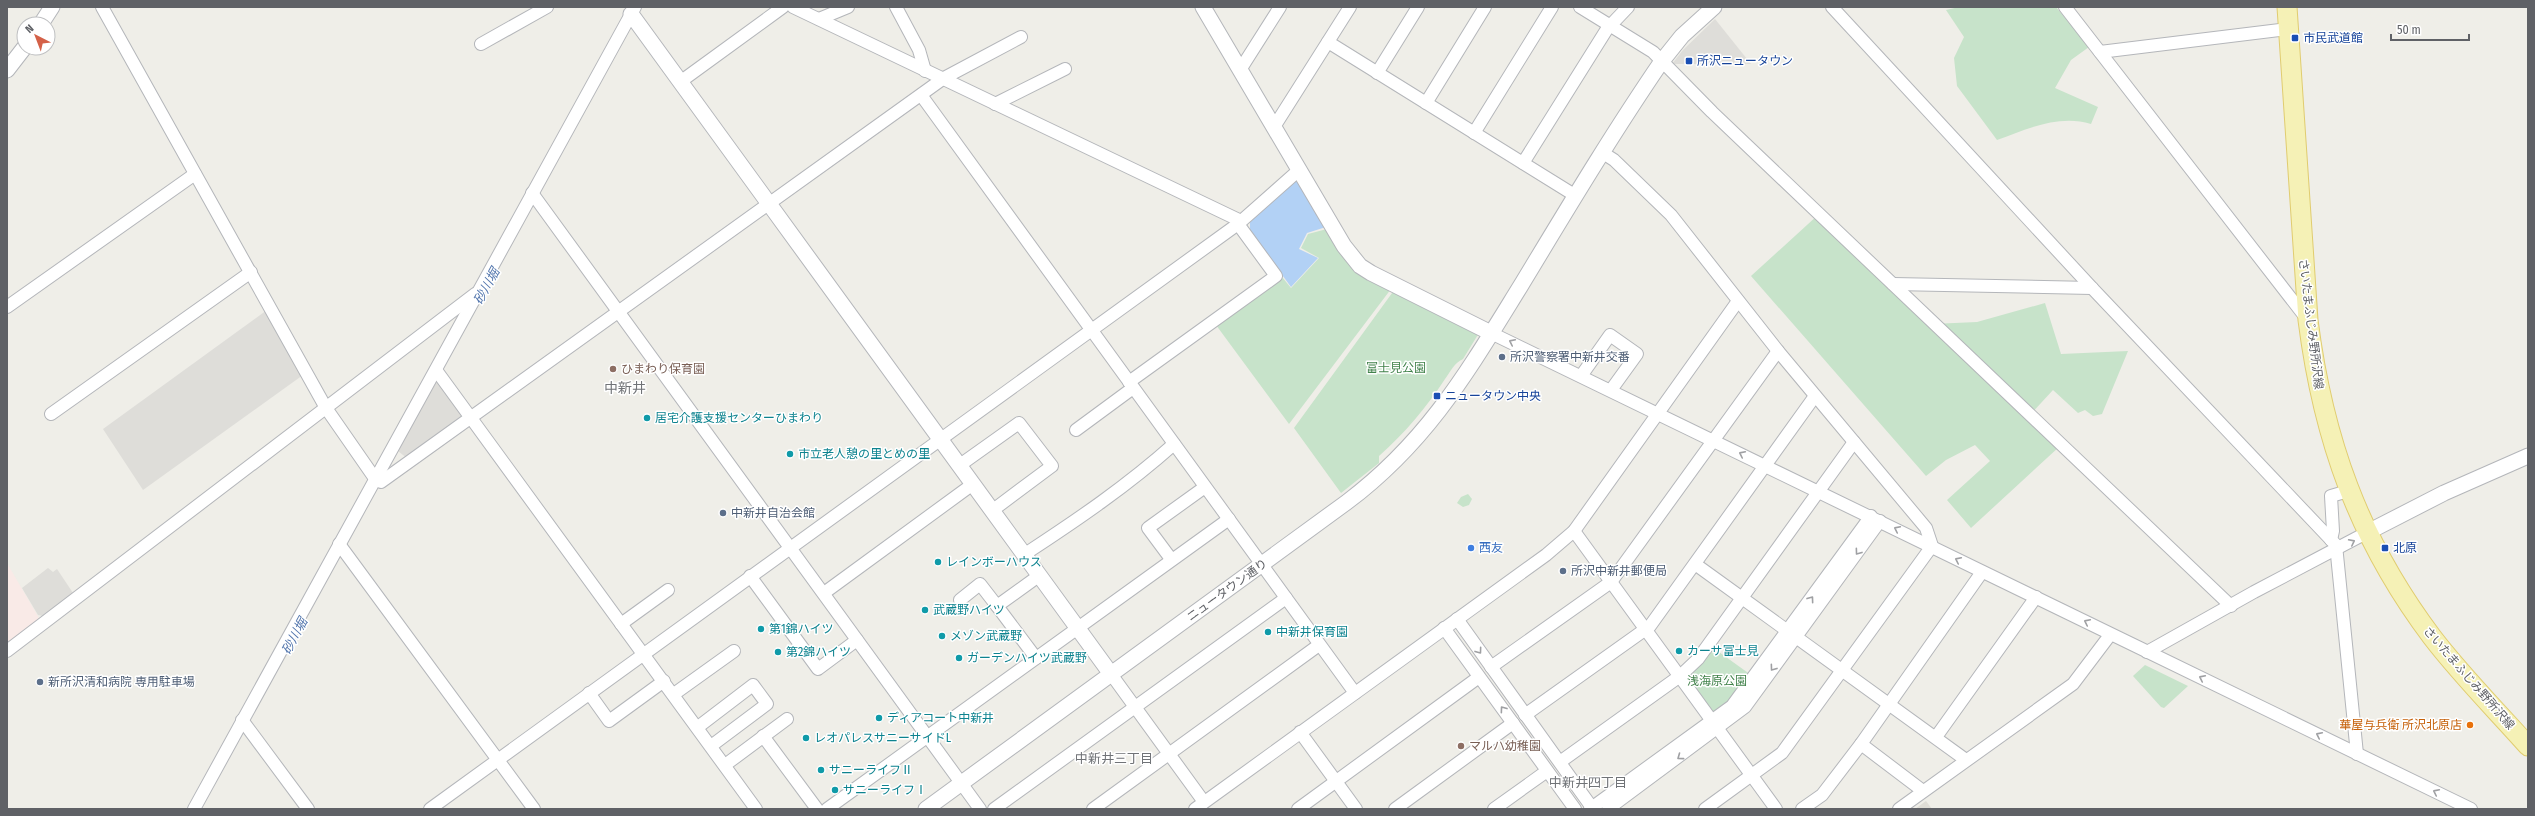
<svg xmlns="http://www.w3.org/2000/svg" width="2535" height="816" font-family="'Fira Sans Condensed','Noto Sans JP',sans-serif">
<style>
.industrial{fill:#deddd9}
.education{fill:#dfddd6}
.medical{fill:#f9eae7}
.green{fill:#c7e3ca}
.water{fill:#b2d1f5}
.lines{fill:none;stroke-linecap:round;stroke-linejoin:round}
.minor-casing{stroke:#b4b6ba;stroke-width:14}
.tertiary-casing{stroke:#b4b6ba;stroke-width:17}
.primary-casing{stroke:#e0cc6f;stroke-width:21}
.minor{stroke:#fff;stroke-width:12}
.tertiary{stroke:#fff;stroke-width:15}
.primary{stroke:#f5f1b6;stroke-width:19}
.oneway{stroke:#9fa0a3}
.transit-dot{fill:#1a4fb4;stroke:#fff;stroke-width:1.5}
.service-dot{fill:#5c6f8a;stroke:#fff;stroke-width:1.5}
.education-dot{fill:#8d6e63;stroke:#fff;stroke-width:1.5}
.culture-dot{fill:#0f9aa8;stroke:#fff;stroke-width:1.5}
.shop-dot{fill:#3f7fe0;stroke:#fff;stroke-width:1.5}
.food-dot{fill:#e8710a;stroke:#fff;stroke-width:1.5}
.labels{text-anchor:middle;stroke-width:3;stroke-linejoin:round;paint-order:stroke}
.transit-label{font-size:12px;fill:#164399;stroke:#fff;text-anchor:start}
.street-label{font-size:12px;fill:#5f6166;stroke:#fff}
.service-label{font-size:12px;fill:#4e5e75;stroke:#fff;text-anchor:start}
.park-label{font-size:12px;fill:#41824b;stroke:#fff}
.education-label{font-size:12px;fill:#785e54;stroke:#fff;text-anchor:start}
.culture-label{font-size:12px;fill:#0d838f;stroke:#fff;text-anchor:start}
.shop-label{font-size:12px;fill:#366cbe;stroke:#fff;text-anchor:start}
.food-label{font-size:12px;fill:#c56008;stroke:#fff;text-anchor:end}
.water-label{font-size:13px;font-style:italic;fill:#5477ae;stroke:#fff}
.neighbourhood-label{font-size:13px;fill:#707377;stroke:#fff}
.quarter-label{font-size:14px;fill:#707377;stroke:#fff}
</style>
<rect width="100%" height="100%" fill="#efeee8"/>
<g class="industrial">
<path d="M1715,19L1751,64H1672L1683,50Z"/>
<path d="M267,310L303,375L143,490L103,429Z"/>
<path d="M438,379L466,417L408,459L398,451Z"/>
<path d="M48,568L53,572L57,569L73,593L43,616L38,615L22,588Z"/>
</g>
<path class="education" d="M1926,801L1932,809H1915Z"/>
<path class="medical" d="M7,563L40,620L7,645Z"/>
<g class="green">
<path d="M1959,7H2056L2089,47L2071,60L2055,88L2098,107L2091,124C2059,114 2027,129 1997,140L1957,86L1954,58L1964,37L1946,10Z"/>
<path d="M1819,214L1932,324L1977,322L2045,303L2061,354L2128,351L2102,414L2093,416L2085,410L2078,413L2053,390L2028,417L2059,447L1971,528L1947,500L1990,461L1975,445L1946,460L1926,476L1751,276Z"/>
<path d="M1327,229L1391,289L1289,424L1216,325L1282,277L1291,288L1319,258L1301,248L1308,234Z"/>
<path d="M1395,289L1479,333L1463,359C1454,363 1451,371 1445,379C1426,408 1405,433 1379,456V463L1341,493L1294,428Z"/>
<path d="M1468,494L1472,499L1469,505L1463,507L1457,503L1461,497Z"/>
<path d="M1712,647L1751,675L1737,694L1717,713L1712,712L1686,679L1687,674Z"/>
<path d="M2145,665L2188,686L2164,708L2161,707L2133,676Z"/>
</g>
<path class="water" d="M1294,181L1299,183L1326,227L1307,233L1299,249L1318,258L1291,287L1250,231V219Z"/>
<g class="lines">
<g class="minor-casing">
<g id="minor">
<path d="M102,7L326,408L376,480L381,482L944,78L1021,37"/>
<path d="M793,7L1241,221"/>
<path d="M896,7L919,50L925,71"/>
<path d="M1580,7L1653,52L1712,112L2231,606"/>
<path d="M1832,7L2092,288L2336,545L2357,754"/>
<path d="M2065,7L2307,319"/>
<path d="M819,19L848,7"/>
<path d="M1328,42L1576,196"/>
<path d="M481,44L547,7"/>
<path d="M2100,52L2288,29"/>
<path d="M1240,70L1280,7"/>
<path d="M1377,73L1418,7"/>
<path d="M680,82L783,7"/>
<path d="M921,95L1355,693"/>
<path d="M1426,103L1485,7"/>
<path d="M995,104L1065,69"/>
<path d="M1274,127L1350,7"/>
<path d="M1474,133L1552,7"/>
<path d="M1603,153L1614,160L1671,215L1778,351L1926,528L1932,546L1782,753L1705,809"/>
<path d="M1523,163L1607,29L1628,7"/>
<path d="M532,193L980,809"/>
<path d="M1893,284L2092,288"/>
<path d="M7,307L195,174"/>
<path d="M1491,333C1819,490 2144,651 2471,809"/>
<path d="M436,370L756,809"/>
<path d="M1581,376L1610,335L1637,354L1611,390"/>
<path d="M1129,382L1276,276L1238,224"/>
<path d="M51,414L251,272"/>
<path d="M1076,430L1133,388"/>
<path d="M960,465L1019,423L1052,466L993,510"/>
<path d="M1574,531L1776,809"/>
<path d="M2331,540L2333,531L2331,496L2348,491"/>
<path d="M339,544L534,809"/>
<path d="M1025,554C1077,520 1127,486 1174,444"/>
<path d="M1171,559L1148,528L1205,487"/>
<path d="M1695,564L1966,760"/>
<path d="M750,576L818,669L857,640"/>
<path d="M824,593L973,484"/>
<path d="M960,600L980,584L997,606L1040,575"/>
<path d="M997,606L1036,658"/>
<path d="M1457,619L1593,809"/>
<path d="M621,624L668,590"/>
<path d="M1444,628L1575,809"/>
<path d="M7,651L475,294"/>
<path d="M2147,652L2254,592L2368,532"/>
<path d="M1491,667L1611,582L1778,351"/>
<path d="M1111,674L1204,802"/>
<path d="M589,693L609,721L664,681"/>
<path d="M674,694L734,651"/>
<path d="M1525,715L1650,626L1815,396"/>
<path d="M242,720L308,809"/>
<path d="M698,727L753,685L767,704L711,746"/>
<path d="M1300,732L1356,809"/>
<path d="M763,736L817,809"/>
<path d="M1936,737L2036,597"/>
<path d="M1861,744L1923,791"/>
<path d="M1560,762L1680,676L1698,659L1854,442"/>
<path d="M725,765L787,719"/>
<path d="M194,809L635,7"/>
<path d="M430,809L1238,224L1299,170"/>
<path d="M827,809L1229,519"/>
<path d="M994,809L1286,598"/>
<path d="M1093,809L1319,645"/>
<path d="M1195,809L1546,555L1574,531L1738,301"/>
<path d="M1298,809L1479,677"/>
<path d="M1395,809L1513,723"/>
<path d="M1494,809L1547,771"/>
<path d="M1590,809L1732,706L1871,516"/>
<path d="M1608,809L1745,707L1880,521"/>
<path d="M1802,809L1822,795L1861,744L1982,572"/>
<path d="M1899,809L2073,684L2110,635"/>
</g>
</g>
<g class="tertiary-casing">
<g id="tertiary">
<path d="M1203,7L1344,246L1360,266L1371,273L1491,333"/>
<path d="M631,14L1111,674"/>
<path d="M41,24L52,7"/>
<path d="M7,70L24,48"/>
<path d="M2368,532L2444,493L2528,456"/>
<path d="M926,809L1347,502C1428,441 1468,371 1520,287C1566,211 1612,134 1662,61L1682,36L1714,7"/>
</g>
</g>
<g class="primary-casing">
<path id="primary" d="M2287,7L2308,320C2323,439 2359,540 2432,637C2461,675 2496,710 2528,746"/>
</g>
<use href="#minor" class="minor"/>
<use href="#tertiary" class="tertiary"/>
<use href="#primary" class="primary"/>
</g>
<defs><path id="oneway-chevron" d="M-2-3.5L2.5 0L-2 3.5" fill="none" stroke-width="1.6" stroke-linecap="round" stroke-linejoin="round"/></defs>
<g class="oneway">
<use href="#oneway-chevron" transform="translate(1512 342) rotate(-154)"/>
<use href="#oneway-chevron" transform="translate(1742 454) rotate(-154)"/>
<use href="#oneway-chevron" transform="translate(1897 529) rotate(-154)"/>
<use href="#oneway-chevron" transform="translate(2352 542) rotate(-27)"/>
<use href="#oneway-chevron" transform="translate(1858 552) rotate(126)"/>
<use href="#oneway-chevron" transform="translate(1958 560) rotate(-154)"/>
<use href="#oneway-chevron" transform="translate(1811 599) rotate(-54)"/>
<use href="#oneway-chevron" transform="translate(2087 622) rotate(-154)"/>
<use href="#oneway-chevron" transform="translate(1479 651) rotate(54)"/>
<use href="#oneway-chevron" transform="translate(1773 668) rotate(126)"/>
<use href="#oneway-chevron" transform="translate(2202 678) rotate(-154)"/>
<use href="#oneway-chevron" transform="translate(1503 709) rotate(-126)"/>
<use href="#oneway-chevron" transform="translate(2319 735) rotate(-154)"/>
<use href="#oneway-chevron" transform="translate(1680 757) rotate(144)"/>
<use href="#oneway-chevron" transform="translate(2436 792) rotate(-154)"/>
</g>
<g class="transit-dot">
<rect x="2291" y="34" width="8" height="8" rx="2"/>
<rect x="1685" y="57" width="8" height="8" rx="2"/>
<rect x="1433" y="392" width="8" height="8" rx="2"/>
<rect x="2381" y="544" width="8" height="8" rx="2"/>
</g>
<g class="service-dot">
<circle cx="1502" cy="357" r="4"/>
<circle cx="723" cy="513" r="4"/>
<circle cx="1563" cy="571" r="4"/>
<circle cx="40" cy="682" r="4"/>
</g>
<g class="education-dot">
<circle cx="613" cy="369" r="4"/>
<circle cx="1461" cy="746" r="4"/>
</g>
<g class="culture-dot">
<circle cx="647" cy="418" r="4"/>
<circle cx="790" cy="454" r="4"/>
<circle cx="938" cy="562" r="4"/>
<circle cx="925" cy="610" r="4"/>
<circle cx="761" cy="629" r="4"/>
<circle cx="1268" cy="632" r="4"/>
<circle cx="942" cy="636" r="4"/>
<circle cx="1679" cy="651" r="4"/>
<circle cx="778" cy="652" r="4"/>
<circle cx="959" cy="658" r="4"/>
<circle cx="879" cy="718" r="4"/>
<circle cx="806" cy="738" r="4"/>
<circle cx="821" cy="770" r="4"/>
<circle cx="835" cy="790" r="4"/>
</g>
<circle class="shop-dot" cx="1471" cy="548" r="4"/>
<circle class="food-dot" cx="2470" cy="725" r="4"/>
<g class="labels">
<g class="transit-label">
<text x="2303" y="42">市民武道館</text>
<text x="1697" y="65">所沢ニュータウン</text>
<text x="1445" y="400">ニュータウン中央</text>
<text x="2393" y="552">北原</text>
</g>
<g class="street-label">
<text transform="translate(2311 324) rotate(83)" y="4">さいたまふじみ野所沢線</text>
<text transform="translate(1227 590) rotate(-36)" y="4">ニュータウン通り</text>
<text transform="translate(2469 678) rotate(49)" y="4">さいたまふじみ野所沢線</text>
</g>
<g class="service-label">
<text x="1510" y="361">所沢警察署中新井交番</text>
<text x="731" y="517">中新井自治会館</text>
<text x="1571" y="575">所沢中新井郵便局</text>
<text x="48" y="686">新所沢清和病院 専用駐車場</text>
</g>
<g class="park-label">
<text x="1396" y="372">富士見公園</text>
<text x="1717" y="685">浅海原公園</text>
</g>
<g class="education-label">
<text x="621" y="373">ひまわり保育園</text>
<text x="1469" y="750">マルハ幼稚園</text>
</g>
<g class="culture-label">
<text x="655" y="422">居宅介護支援センターひまわり</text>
<text x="798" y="458">市立老人憩の里とめの里</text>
<text x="946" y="566">レインボーハウス</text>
<text x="933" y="614">武蔵野ハイツ</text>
<text x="769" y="633">第1錦ハイツ</text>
<text x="1276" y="636">中新井保育園</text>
<text x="950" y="640">メゾン武蔵野</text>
<text x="1687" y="655">カーサ富士見</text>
<text x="786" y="656">第2錦ハイツ</text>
<text x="967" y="662">ガーデンハイツ武蔵野</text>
<text x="887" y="722">ディアコート中新井</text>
<text x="814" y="742">レオパレスサニーサイドL</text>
<text x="829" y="774">サニーライフⅡ</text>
<text x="843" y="794">サニーライフⅠ</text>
</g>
<g class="shop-label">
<text x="1479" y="552">西友</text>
</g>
<g class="food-label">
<text x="2462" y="729">華屋与兵衛 所沢北原店</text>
</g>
<g class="water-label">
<text transform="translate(486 286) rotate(-61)" y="5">砂川堀</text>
<text transform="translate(294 636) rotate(-62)" y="5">砂川堀</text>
</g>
<g class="neighbourhood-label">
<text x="1114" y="763">中新井三丁目</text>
<text x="1588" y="787">中新井四丁目</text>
</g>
<g class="quarter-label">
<text x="625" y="393">中新井</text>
</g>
</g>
<rect width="2535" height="816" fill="none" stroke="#5f6166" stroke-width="16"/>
<g transform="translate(36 36) rotate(318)"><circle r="19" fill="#ffffff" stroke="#bfc0c2"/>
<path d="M0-3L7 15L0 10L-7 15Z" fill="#d46148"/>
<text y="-6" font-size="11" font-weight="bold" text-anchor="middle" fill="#5f6166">N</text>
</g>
<path d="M2391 34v6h78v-6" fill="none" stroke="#5f6166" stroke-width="2"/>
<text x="2397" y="34" font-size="12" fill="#5f6166" stroke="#ffffff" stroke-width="3" paint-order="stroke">50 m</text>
</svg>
